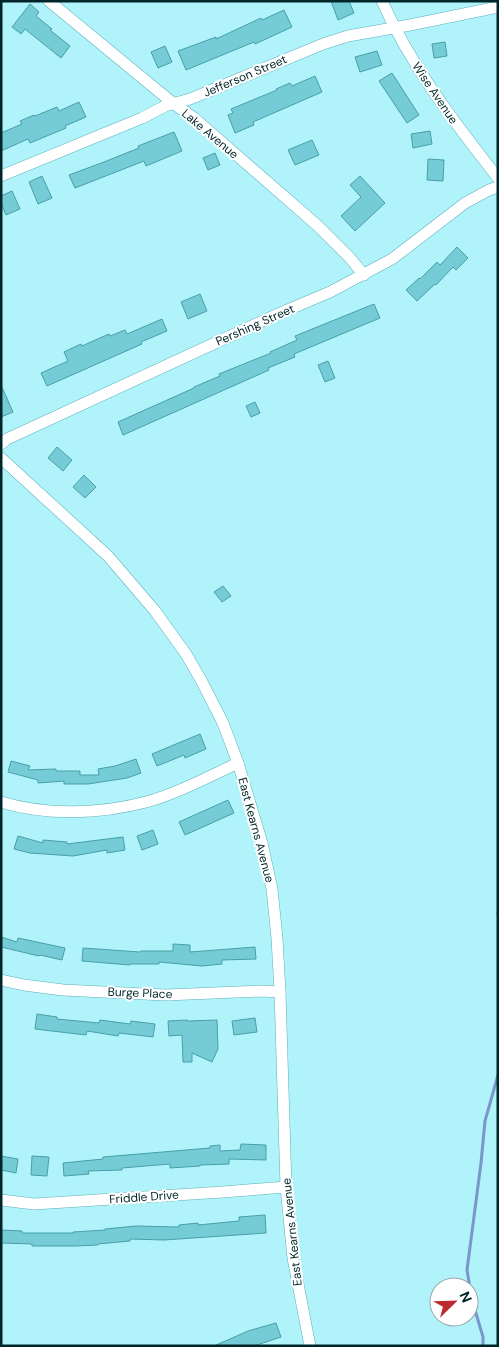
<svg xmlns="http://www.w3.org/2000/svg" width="499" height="1347" font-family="'DM Sans',sans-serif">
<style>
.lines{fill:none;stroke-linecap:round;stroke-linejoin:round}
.stream{stroke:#7c95ca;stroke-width:3}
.building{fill:#76ccd6;stroke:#489fa8}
.street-casing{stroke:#5bb1bb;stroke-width:12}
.street{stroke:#fff;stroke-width:11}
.labels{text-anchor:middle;stroke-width:4;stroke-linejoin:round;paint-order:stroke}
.street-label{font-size:12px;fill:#00262a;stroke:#fff}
</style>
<rect width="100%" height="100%" fill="#b1f3fb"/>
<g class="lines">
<g class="stream">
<path d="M498,913V915"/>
<path d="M483,1346V1337L472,1300L467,1270L481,1163L485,1121L498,1075"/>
</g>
</g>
<g class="building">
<path d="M331,1H349L354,13L338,20Z"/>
<path d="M30,4L39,12L36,16L52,29L50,30L70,46L61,58L25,29L21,34L12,27Z"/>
<path d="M284,10L292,27L255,44L254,42L186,70L178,51L216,37V39L261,18L262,20Z"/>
<path d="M445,42L447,56L434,58L432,44Z"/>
<path d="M165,46L172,62L158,68L151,52Z"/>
<path d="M377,51L382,65L360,72L355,57Z"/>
<path d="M392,73L419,115L407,123L379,81Z"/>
<path d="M315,76L322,92L253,122L254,125L235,133L228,115L233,113L231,109L277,90L276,89L290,83L292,86Z"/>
<path d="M79,102L86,117L65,126L66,128L30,143L28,139L1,151V133L22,124L20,121L34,115L35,116L57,107L59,111Z"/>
<path d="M430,131L432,144L413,148L411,134Z"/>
<path d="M174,132L182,151L146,166L144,161L75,188L69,175L104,162L139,148L138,146Z"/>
<path d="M312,140L319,155L295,165L288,150Z"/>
<path d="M215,153L220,165L208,170L203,158Z"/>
<path d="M428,159L444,160L443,181L427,180Z"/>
<path d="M42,176L52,198L38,204L29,182Z"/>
<path d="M360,176L385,203L355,231L341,216L361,197L350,185Z"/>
<path d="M12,191L20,209L6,215L1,203V196Z"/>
<path d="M457,247L468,258L456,270L453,267L436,285L435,284L417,301L406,290L419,278L420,279L437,262L440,265Z"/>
<path d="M200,294L207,311L188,319L181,302Z"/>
<path d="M374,304L380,318L294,354L295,357L268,368L269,370L123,435L118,422L194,388V387L220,376L219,374L271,353L270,352L297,340L295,336Z"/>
<path d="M162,319L167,331L141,342L142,344L47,386L41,373L68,361L64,352L81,344L82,346L109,334L110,336L125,330L127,334Z"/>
<path d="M328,361L335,378L325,382L318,365Z"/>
<path d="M1,385L13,412L1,417Z"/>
<path d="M255,402L260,413L251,417L246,406Z"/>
<path d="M57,447L72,460L63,471L48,458Z"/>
<path d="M84,475L96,487L85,498L73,487Z"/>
<path d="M223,586L231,596L222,602L214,592Z"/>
<path d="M200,734L206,749L185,758L184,755L157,766L152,754Z"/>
<path d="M136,759L141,773L127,778L88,784H64V781L38,783V780L8,772L11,761L30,766L28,770L56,769V771H80V775H99L98,769L115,766Z"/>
<path d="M228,800L234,813L185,835L179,822Z"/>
<path d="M153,830L158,844L142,850L137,836Z"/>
<path d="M18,836L43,843V840L67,842V844L123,837L125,850L107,853V850L73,856L30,853L14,849Z"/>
<path d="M1,937L17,942L18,938L65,948L62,960L40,955L39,956L1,947Z"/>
<path d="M173,944L190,945V952L255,947L256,959L222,960V964L202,966L159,962V964H130V965L82,961L83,948L140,952L141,951H173Z"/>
<path d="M37,1014L57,1017V1019L99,1023L100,1020L130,1024L131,1021L155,1024L153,1037L119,1033L118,1036L87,1031L86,1035L35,1029Z"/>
<path d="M255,1018L257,1032L234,1035L232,1021Z"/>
<path d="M187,1020V1021L217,1020L218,1049L212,1062L192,1053V1062H183L182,1035L169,1036L168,1021Z"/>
<path d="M241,1144L266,1145V1160L229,1159V1164L200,1165V1166L170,1168V1164L122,1168V1170L88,1171L89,1174L64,1176L63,1163L103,1159V1157L210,1148V1146L220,1145V1151L240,1150Z"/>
<path d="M1,1156L18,1159L16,1173L1,1170Z"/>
<path d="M32,1156L49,1157L47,1176L31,1175Z"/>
<path d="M265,1215L266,1233L164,1240L130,1239V1241L98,1244V1245L74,1246H32V1244L1,1243V1230L22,1231V1233H73V1232L105,1230V1229L136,1226L179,1227V1225L198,1223V1225L239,1221V1217Z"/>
<path d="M276,1323L281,1337L254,1346H214L248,1331Z"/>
</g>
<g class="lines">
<g class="street-casing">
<g id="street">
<path d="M49,1L174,104L194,118L318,226L350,258L364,275"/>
<path d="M382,1C411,66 454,122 498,178"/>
<path d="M1,176L142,118L165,106L190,99L323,44L348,36L410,25L498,7"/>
<path d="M1,444L7,439L278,314L330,292L392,259L465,203L489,190L498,187"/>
<path d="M1,458L108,556L155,611L186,654L201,680L223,723L238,763L262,843L272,889L277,938L280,992L286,1187L293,1258L310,1346"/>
<path d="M1,802C47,816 100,814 146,802C178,793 208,777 238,763"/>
<path d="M1,980L24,985L63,990L165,995L262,991L280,992"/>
<path d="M1,1200L34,1204L223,1192L286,1187"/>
</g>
</g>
<use href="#street" class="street"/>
</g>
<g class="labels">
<g class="street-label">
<text transform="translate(245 76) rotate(-23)" y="4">Jefferson Street</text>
<text transform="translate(435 93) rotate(56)" y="4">Wise Avenue</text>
<text transform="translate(210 134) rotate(40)" y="4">Lake Avenue</text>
<text transform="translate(255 325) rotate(-24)" y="4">Pershing Street</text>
<text transform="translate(256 830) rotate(75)" y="4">East Kearns Avenue</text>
<text transform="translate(140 993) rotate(2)" y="4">Burge Place</text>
<text transform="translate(144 1197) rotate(-4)" y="4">Friddle Drive</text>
<text transform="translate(292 1232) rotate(-96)" y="4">East Kearns Avenue</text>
</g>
</g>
<rect width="499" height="1347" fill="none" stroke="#00262a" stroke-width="5"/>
<g transform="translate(454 1302) rotate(67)"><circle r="24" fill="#ffffff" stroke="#99a8aa"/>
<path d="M0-4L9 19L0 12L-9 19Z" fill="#ba2a2e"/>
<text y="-8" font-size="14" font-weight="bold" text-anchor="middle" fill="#00262a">N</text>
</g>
</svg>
